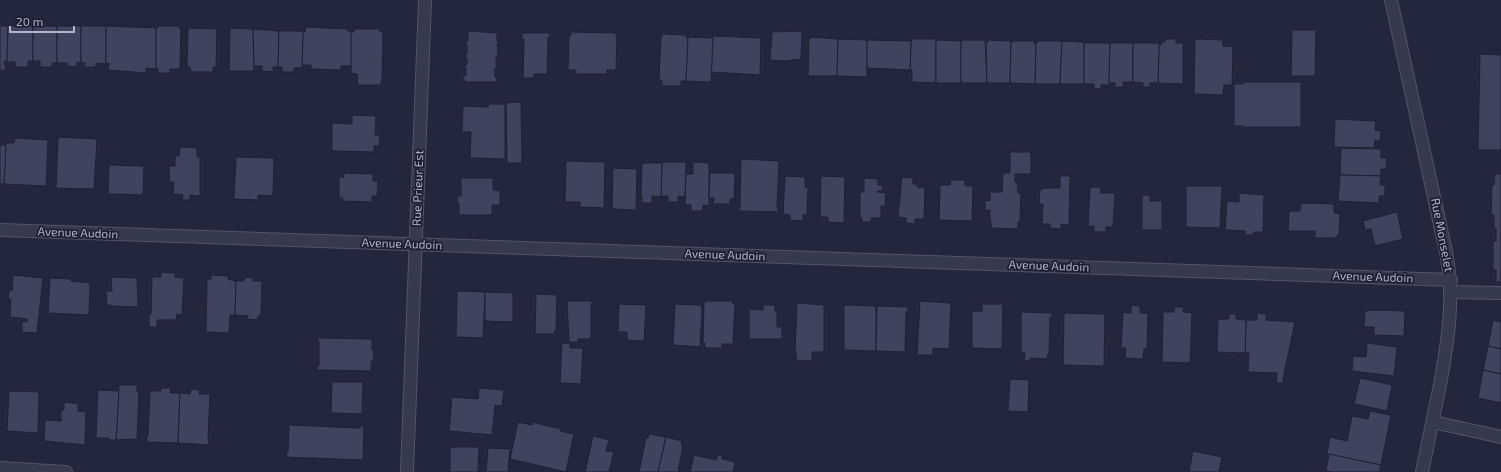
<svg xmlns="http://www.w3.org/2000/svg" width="1501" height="472" font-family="'Exo 2',sans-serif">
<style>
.building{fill:#3e435e;stroke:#1e2134}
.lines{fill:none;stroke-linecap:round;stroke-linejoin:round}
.service-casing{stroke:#525569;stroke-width:14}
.minor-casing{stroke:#525569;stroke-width:14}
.service{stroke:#363a4e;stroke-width:12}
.minor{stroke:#363a4e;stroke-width:12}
.labels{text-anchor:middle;stroke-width:3.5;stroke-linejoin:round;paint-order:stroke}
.street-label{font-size:12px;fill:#b2b5c9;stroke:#1c1f32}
</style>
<rect width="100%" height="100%" fill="#22273e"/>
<g class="building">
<path d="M0,26H8L7,62L4,61L6,70H0Z"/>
<path d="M8,26H33V61H28V67H15V62H7Z"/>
<path d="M33,26H57V63H52V67H40V61H33Z"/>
<path d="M57,26H81V63L77,62V67L67,66V63H57Z"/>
<path d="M81,26H106V64L96,63V67H84L85,63H81Z"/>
<path d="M106,26L156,28V69L146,68V73L108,70L109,63L106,64Z"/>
<path d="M158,26H179V28H181L180,69H170V73H158V69H156V28H158Z"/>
<path d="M306,27L348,29V31L351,32V66H341V70L311,69V65H302L303,31L305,32Z"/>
<path d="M188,28L217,29L216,67H213V72H191L190,67H187Z"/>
<path d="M230,28L253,29L254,71H229Z"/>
<path d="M253,29L279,31L278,67H273V72L262,71V66H254Z"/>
<path d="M354,29H380V32H383L382,82H381V85H358L357,74L351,73V32H354Z"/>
<path d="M1292,30H1316L1315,76H1291Z"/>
<path d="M279,31H303L302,68H294V72H282V67H278Z"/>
<path d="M468,31L497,33V41L499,43L497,44L498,56L496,57V65L498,67L495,68V77L498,80L496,82H466L462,78L466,75V68L464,66L467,64V58L464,56L467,54V45L464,43L468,41Z"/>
<path d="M802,31L801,59L784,61L770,60L772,32Z"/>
<path d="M571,32L616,33V36H617L616,70H607V74H576V70H568L569,35H571Z"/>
<path d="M522,33H550V37H548L547,74H534V78H523L524,39H522Z"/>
<path d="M662,34L686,35V37H688L686,81H681V86H662V80H659L661,36H662Z"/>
<path d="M713,36L761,38L760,75L711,72Z"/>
<path d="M688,37L713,38L711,82L686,81Z"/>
<path d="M811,37L838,39L837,76H808L809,38H812Z"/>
<path d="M838,39L867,40V77L837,76Z"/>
<path d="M912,39H936V83L912,82V70H910L911,41Z"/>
<path d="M1165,39H1176V43H1183V84L1158,83L1159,45H1161V42H1165Z"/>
<path d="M1195,39L1223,40V46L1233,47L1232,85H1224L1223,95L1194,94Z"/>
<path d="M867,40L911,41L910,70L867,68Z"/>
<path d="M938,40L960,41L961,42V83H936V41Z"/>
<path d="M963,40H985L987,83H961V42Z"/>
<path d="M988,40L1010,41L1011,42L1010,83H987L986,42H988Z"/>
<path d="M1013,41H1034V43H1036L1035,84L1010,83L1011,42H1013Z"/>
<path d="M1037,41H1062L1060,84H1035L1036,43H1037Z"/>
<path d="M1062,41L1083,42V43H1084V84H1060Z"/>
<path d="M1084,43H1110L1109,85H1101V89H1094V84H1084Z"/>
<path d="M1110,43H1133V82H1123V87H1115V83H1109Z"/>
<path d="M1133,43H1159L1158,83H1150V87H1143V83L1133,82Z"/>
<path d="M1480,54L1501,55V150H1478Z"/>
<path d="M1243,82H1301V127H1243V126H1234V84H1243Z"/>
<path d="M521,102L522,163H507L506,103Z"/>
<path d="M489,104H505V159L470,158L471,132H462L463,106L488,107Z"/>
<path d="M352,115L376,116L375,135H380L379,146H374V152L332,151V123L352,124Z"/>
<path d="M1335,119L1376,121L1375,130L1381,131L1380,141L1375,140L1374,148L1334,147Z"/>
<path d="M58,137L97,139L94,189L56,188Z"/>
<path d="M15,138L48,140L46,186L4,184L6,143H14Z"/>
<path d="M0,145H6L4,184H0Z"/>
<path d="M180,147L197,148V157H200V196L190,195V200H182L183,195L173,194L174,182H170L169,166H175V156H179Z"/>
<path d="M1341,148L1381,149V158H1387L1386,169H1381V176L1340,175Z"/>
<path d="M1010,152H1031V174H1015V182H1017L1018,193H1021L1020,222H1018V229L991,228V221H990V210H985V200L990,201V192H1002L1003,173H1010Z"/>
<path d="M236,157L274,158L273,196L258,195V200L234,199Z"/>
<path d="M741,159L779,161L777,208H778V212L739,211V207H740Z"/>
<path d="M566,161L605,162L604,208L580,207V202H565Z"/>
<path d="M662,162H686L685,197L678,196V202H668V196H661Z"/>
<path d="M693,162L709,163V206L703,205V211H691V205H685L686,174H693Z"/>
<path d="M642,163H662L661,197L652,196V203H642V196H641Z"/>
<path d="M109,165L144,166L143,195L108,194Z"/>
<path d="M613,168L637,169L636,210L612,209Z"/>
<path d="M344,173L373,174V181H378L377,196H372V202L342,201L343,198H339V177H344Z"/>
<path d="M710,173H735L734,199H730V204H713L714,198H709Z"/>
<path d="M1495,174H1501V282H1496V270H1493V241H1496V228H1494V215H1491L1492,185H1494Z"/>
<path d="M1340,175L1381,176L1380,185H1385V196H1379V203L1338,201Z"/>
<path d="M785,176L805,177V187H808L807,215H803V221L790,220V215L783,214Z"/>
<path d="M821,176L845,177L844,223L828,222V217H820Z"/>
<path d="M1060,176H1070L1069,225L1061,224V229L1050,228V224H1042L1043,204H1039L1040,190L1043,189V188H1060Z"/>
<path d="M902,177L913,178V184H917V187L925,188L924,219H915V224L906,223V218L898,217Z"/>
<path d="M461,178H493V190L500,191V205H492V215H459V203H457V196H461Z"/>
<path d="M864,178L878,179V185H883L882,191H877V192L886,193L885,206H881V218H871V222H862V218H860V192H864Z"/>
<path d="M951,180H965V186H973L972,221L939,220L940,185H950Z"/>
<path d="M1186,186H1222L1220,228L1186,227Z"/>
<path d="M1090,187H1101L1100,193H1115L1113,227H1106V232H1094V226H1088Z"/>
<path d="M1239,193L1264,195L1263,232H1254L1253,235H1245V231L1225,230L1227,201L1239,202Z"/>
<path d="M1142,195H1150V201H1162V230H1142Z"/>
<path d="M1301,203L1334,204V213L1340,214L1339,234L1335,238H1315V231H1288L1289,211H1300Z"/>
<path d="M1397,212L1403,239L1375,246L1371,229L1365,230L1363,221Z"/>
<path d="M161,272L175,273V277L184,278L182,315L177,314L176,320H157V327H149V315L151,314L152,277H161Z"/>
<path d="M13,275L43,278L37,333L22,332V321L27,322V319L10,317L11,299H8L9,290L12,291Z"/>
<path d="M211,275L228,276V279L236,281L235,315H230L229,333L206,332L207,279H211Z"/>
<path d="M111,277L137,278L138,307L110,306L111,305H107L106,291H112Z"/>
<path d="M245,277L253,278V281H262L261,316H258V320L247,319L248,316L235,315L236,281H244Z"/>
<path d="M50,278L71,279V281L90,283L89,315L48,313Z"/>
<path d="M457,291L485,292L483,338L456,337Z"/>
<path d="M485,292L513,293V322L485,321Z"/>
<path d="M536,294L557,295L556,330H555L554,334H535Z"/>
<path d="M567,301H592V305L591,304V339H578V342H569Z"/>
<path d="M707,301H732L733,304H735L733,344H722V348H705V343H703L704,302H706Z"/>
<path d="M920,301L951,303L949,349L933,348V355H917Z"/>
<path d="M797,303L824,305V352H812V361L796,360V351H795Z"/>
<path d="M619,304L646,305L644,341L627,340V332H618Z"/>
<path d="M675,304L701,305L702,311L700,347L673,345Z"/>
<path d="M982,304H1003L1002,349L972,348V311H982Z"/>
<path d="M763,305H775V311H777V327H782V339H749V309L763,310Z"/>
<path d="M844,305L875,306V308H876V351L844,350Z"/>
<path d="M1131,305L1140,306V313H1148L1147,349H1144L1143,359L1125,358L1126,348H1121L1123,312L1131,313Z"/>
<path d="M877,306L908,307V312H906L905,352L876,351Z"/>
<path d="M1175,307H1184L1183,312L1192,313L1190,363L1162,362L1163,312H1174Z"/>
<path d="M1375,310L1405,311L1404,336L1374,335V327H1364L1365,311Z"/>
<path d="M1021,312L1052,313V317H1050L1049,354H1048L1047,359L1030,358V361H1024L1025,353H1021Z"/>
<path d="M1064,313L1105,314L1104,366L1063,365Z"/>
<path d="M1257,313L1266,314V320L1295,322L1284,374L1283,383H1276L1277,373L1248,372L1249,353H1245L1246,320H1257Z"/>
<path d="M1229,314H1236V319L1246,320L1245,353L1217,352L1218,319H1229Z"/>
<path d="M1493,320L1501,322V349L1488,346Z"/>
<path d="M318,338L372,339V350H374L373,362L371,361V371L317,370V366H319V342H318Z"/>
<path d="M562,343H570V348H583L581,384L560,383Z"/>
<path d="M1367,343L1397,347L1394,376L1352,371L1353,356L1366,357Z"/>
<path d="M1488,346L1501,349V374L1483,370Z"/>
<path d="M1483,370L1501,374V403L1478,398Z"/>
<path d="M1360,378L1392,385L1387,411L1354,404Z"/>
<path d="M1010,379L1029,380L1028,412L1008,411Z"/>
<path d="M332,382H363L362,414L331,413Z"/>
<path d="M119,385H137V392H139L137,439L116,440Z"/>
<path d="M161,388H171L170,393H180L178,443L147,442V436H148L150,391H161Z"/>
<path d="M479,388L504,390L502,406L495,405L492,435L449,431L452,397L478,399Z"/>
<path d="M191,389L200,390L199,394H210L208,440H209V445L178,443L180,393L190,394Z"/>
<path d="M98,390L119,391L116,440H109V438H96Z"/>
<path d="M9,391L39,392L38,433L7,431Z"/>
<path d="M64,402L78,404V411L86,412L85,445L44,441L45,420L61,421V410H64Z"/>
<path d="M1370,411L1391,415L1381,465L1327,454L1330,437L1347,441L1352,416L1368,419Z"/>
<path d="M518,422L532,425V422L561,429L560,431L574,434L566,472L510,459Z"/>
<path d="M289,425L360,428V426H364L363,460L286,457L287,452H288Z"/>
<path d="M649,434L666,437L658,472H639L646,438H648Z"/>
<path d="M593,436L609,440L606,451L614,452L609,472H585Z"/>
<path d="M666,437L682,441L681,445H683L678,472H658Z"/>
<path d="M450,447H479L478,472H450Z"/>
<path d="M488,448L510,449L508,472H486Z"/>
<path d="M1193,451L1222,457L1219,472H1189Z"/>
<path d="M1329,454L1381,465L1379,472H1332L1326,471Z"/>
<path d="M694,455L716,460L718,455L722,456V459L735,462L733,472H690Z"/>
</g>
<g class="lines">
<g class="service-casing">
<path id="service" d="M1450,292L1501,293"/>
</g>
<g class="minor-casing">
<g id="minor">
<path d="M1391,0L1446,252C1455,298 1448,340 1440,385C1434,414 1428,443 1422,472"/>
<path d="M0,230L1451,280"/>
<path d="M1433,422L1501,437"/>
<path d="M0,468L66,472"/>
<path d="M407,472L425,0"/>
</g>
</g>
<use href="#service" class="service"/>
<use href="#minor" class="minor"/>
</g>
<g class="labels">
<g class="street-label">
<text transform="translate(418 188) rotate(-88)" y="4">Rue Prieur Est</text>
<text transform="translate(78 233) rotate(2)" y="4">Avenue Audoin</text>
<text transform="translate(1442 235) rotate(79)" y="4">Rue Monselet</text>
<text transform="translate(402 244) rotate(2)" y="4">Avenue Audoin</text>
<text transform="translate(725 255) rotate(2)" y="4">Avenue Audoin</text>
<text transform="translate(1049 266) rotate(2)" y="4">Avenue Audoin</text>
<text transform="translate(1373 277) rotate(2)" y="4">Avenue Audoin</text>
</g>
</g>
<path d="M10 26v6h64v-6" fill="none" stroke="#b2b5c9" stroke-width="2"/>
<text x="16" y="26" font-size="12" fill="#b2b5c9" stroke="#1c1f32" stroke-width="3" paint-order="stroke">20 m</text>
</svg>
